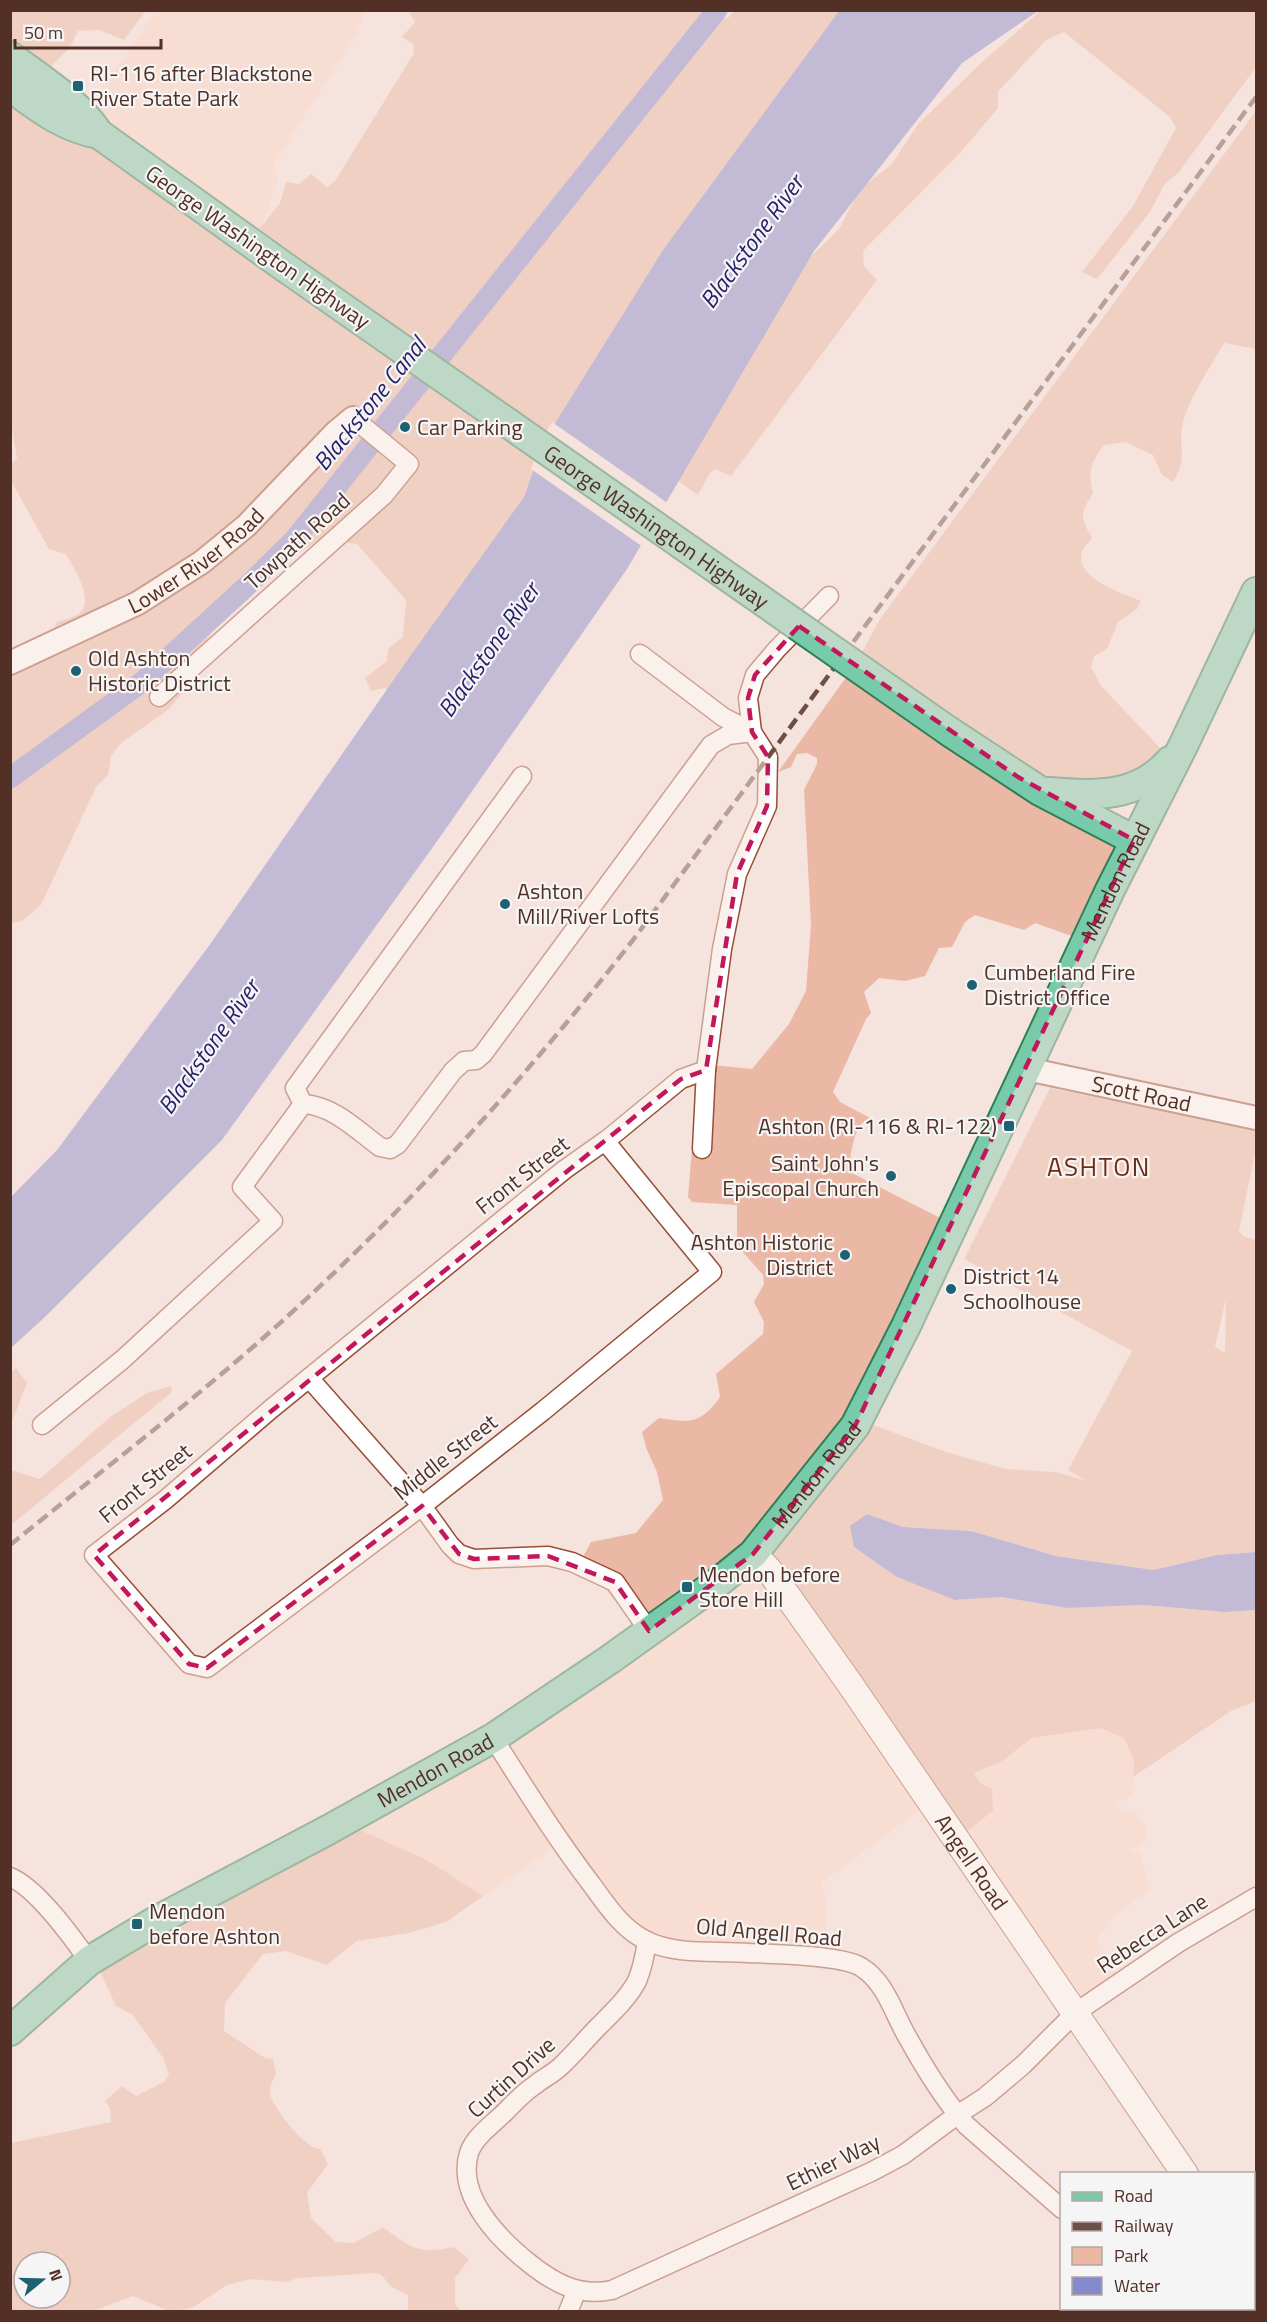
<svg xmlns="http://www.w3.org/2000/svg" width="1267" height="2322" font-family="'Titillium Web',sans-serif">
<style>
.built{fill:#fbd5c8}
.green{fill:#ecb8a6;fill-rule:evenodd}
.water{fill:#858acc}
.pier{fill:#f5e3dd}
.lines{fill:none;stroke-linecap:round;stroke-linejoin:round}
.canal{stroke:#858acc;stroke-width:21}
.minor-casing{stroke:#974e34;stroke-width:21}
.tertiary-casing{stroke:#974e34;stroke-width:26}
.secondary-casing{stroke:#974e34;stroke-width:28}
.primary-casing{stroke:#307e56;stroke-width:32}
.minor{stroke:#fff;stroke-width:18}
.tertiary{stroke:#fff;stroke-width:22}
.secondary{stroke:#fff;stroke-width:26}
.primary{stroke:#78cbaa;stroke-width:28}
.rail{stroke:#6e4f45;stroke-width:4.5;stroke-dasharray:12 6;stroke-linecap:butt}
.primary-bridge-casing{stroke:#307e56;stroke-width:32;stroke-linecap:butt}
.primary-bridge{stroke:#78cbaa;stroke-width:28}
.marked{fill:none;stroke:#c2185b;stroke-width:4.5;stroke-dasharray:12 8;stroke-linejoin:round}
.poi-dot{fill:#1d6173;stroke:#f5f5f5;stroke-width:2}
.labels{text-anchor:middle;stroke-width:4.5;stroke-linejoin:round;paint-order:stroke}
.poi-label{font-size:22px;fill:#523025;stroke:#f5f5f5;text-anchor:start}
.street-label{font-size:22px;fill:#523025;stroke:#f5f5f5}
.water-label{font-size:24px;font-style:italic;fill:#261f6b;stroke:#f5f5f5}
.quarter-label{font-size:26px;letter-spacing:1.5px;fill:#712b10;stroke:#f5f5f5}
</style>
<rect width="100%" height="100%" fill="#f5e3dd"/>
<g class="built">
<path d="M156,11H368L362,19L357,34L273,165L278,180L255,245L99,134L95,100Z"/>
<path d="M753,1546L924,1806L822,1883L827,1909L824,1956L648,1940L560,1843L483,1896L427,1860L350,1827L497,1736Z"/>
<path d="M1100,1728L1124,1738L1134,1761L1132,1795L1117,1803L1123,1811H1134L1146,1827V1841L1129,1852H1141L1150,1890L1115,1914L1108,1927L1096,1938L1119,1980L1070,2012L953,1842L981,1784L973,1773L1002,1761L1032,1738Z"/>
</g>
<g class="green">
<path d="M705,10L708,22L728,18L734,11H844L559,448L396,694L385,688L371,691L365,678L387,661L388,649L403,637L406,600L357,544L318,540L281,566L243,574L233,595L215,615V628L200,650V665L195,678L169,709L121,743L111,756L108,775L96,787L41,905L22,921L11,923V663L47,644L57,622C64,620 75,617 80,613C95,600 73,567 66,554L49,549L11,481V464L17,458L11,424V88L249,242L280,203L286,182L299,184L311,174L327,187L335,181L414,53L413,44L402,37L415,22L409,11Z"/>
<path d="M10,11H146L124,40L99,30L78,31L70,47L35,83L11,66Z"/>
<path d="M1040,11H1256V67L1179,172L1164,185L1150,212L1097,279L1082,272L1133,206L1176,128L1170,117L1064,32L1046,40L998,92V108L961,152L863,251L864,266L877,280L731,476L716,469L710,473L698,495L675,479L792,275L839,229L860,189L892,164L918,124L980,64Z"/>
<path d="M1256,111V349L1224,343C1211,366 1189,398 1183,423C1177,447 1189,457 1173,482L1162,475L1153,455L1126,442L1104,445C1090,463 1088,471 1093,493C1080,514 1080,517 1092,538C1089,542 1085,546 1083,549C1070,578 1123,593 1141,601L1137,609L1118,622L1107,649L1094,656L1091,667L1102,687L1167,755L1075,820L1125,855L1080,939L1035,923L1024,930L975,915L965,922L952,947L939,948L925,976L905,981L879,978L864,992L871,1013L866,1019L833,1092L840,1102L870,1118C852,1124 852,1155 848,1171L950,1223L852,1417L946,1452L1006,1469L1056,1472L1087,1481L1068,1470L1132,1351L964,1259L1050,1088L1256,1129V1149L1239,1231L1243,1236L1256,1240V1552L1217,1555L1154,1570L1056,1556L971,1531L903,1527L867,1514L854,1548L955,1600L1001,1597L1067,1608L1142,1605L1225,1612L1256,1610V1701L1231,1711L1133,1777L1134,1761L1124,1738L1100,1728L1032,1738L1002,1761L974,1773L981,1784L992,1789L993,1811L953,1842L759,1553L637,1635C623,1603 606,1587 577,1568L591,1542L636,1533L663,1500L657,1472L647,1450L642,1432L659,1418C690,1423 701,1424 720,1397L716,1374L763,1334L764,1322L754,1302L764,1284L763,1275L734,1242L737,1238V1205L692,1202L688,1197L697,1090L696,1081L702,1064L752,1069L789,1024L806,991L811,925L804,790L817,764V758L807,753L797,754L791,767L778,772L855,665L880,619ZM1226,1299L1225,1353L1215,1347Z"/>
<path d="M16,1368L27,1383L11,1424V1372Z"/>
<path d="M171,1386L172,1392L11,1525V1470L40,1479L110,1417L147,1393Z"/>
<path d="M342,1822L427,1860L483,1896L446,1922L409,1933L357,1941L327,1965L286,1951L263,1954L225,2003L224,2031L265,2058L273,2059L276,2074C272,2082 268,2089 271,2097C277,2112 304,2148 320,2149L328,2164L307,2193L311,2218L336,2242L354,2243L383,2227C410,2247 418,2255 454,2247L469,2259L455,2278V2305L462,2311H408V2295L390,2286L382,2275L375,2273L298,2278L286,2282L251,2279L227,2285L194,2307L178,2311H169L133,2296L93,2311L11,2312V2143L111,2122L110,2108L105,2101L122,2086L136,2096L164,2082L169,2074L163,2058L133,2015L116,2006L97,1965ZM24,2262H60V2298H24Z"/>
</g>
<g class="water">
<path d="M839,11H1038L962,63L814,251L627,569L438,840L222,1140L46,1316L11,1348V1197L57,1150L211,943L406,662L524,497L544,441L663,250Z"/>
<path d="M867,1514L903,1527L971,1531L1056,1556L1154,1570L1217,1555L1256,1552V1610L1225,1612L1142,1605L1067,1608L1001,1597L955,1600L897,1577L854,1547L850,1526Z"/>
</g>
<path class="pier" d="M552,422L669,504L643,547L531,469L541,440Z"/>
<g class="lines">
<path class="canal" d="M10,778L142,682L249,584L294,540L717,10"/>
<g class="minor-casing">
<g id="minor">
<path d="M640,654L723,717L752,732"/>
<path d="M159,697L384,495L409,464L353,418"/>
<path d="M303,1104L295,1088L522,776"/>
<path d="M605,1141L712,1272L543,1411L422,1506L223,1656L207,1668L189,1664L94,1555L165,1500L271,1409L564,1170L605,1141L608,1139L681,1079L706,1070L722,949L737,874L767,806L768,757L752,732L748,698L755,675L777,649L829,596"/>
<path d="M702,1149L706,1070"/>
<path d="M309,1378L422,1506L450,1545L459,1554L474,1559L548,1556L572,1562L615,1582L649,1631"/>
<path d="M42,1425L122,1360L273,1221L242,1187L303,1104C332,1105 357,1130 380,1147L390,1149L398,1144L453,1071L464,1061L476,1060L483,1054L711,745L728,735L752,732"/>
<path d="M493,1738C525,1788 556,1838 592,1885C607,1906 622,1928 645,1940C676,1956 716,1950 749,1953C774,1954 842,1955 861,1967C886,1982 894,2015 908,2038C925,2069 943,2098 966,2125L1062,2209"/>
<path d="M10,1877C37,1888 72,1937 89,1961"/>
<path d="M647,1941C645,1955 642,1969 637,1981C628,1998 612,2013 599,2026C586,2039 574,2054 561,2066C553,2074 543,2078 535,2085C524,2092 514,2103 505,2112C493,2124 474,2137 469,2153C456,2196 499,2239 529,2263C554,2283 579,2297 612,2290L871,2172L903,2155L957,2115L985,2097L1023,2065L1075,2013L1178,1943L1256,1897"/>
<path d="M1177,2308L1181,2312"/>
<path d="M568,2312L577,2290"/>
</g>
</g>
<g class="tertiary-casing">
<g id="tertiary">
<path id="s1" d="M10,663L138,603L202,562L246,526L335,433L353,418"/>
<path id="s2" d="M1027,1069L1256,1118"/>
</g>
</g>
<g class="secondary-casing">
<g id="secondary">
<path id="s3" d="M753,1554L769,1570L850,1684L1185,2174"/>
<path d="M1254,2271L1256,2274"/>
</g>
</g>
<g class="primary-casing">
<g id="primary">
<path d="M10,56C42,80 77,101 99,134L286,268"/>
<path d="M10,87C39,108 64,128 99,134"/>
<path d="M950,732L1040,791L1134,840"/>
<path d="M1050,792C1094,796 1138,798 1170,761"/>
<path id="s4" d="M10,2031L89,1961L154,1922L328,1830L493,1738L609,1660L721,1580L753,1554L855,1426L906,1326L1110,890L1183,746L1256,592"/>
</g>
</g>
<use href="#minor" class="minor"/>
<use href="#tertiary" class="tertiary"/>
<use href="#secondary" class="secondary"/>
<use href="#primary" class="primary"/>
<path class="rail" d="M10,1545C104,1469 201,1395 290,1314C418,1197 527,1076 633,940L1256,97"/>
<g class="primary-bridge-casing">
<g id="primary-bridge">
<path id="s5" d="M286,268L950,732"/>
</g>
</g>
<use href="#primary-bridge" class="primary-bridge"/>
</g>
<path d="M0 0H1267V2322H0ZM799,626L1018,777L1134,840L855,1426L753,1554L649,1631L615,1582L548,1556L474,1559L459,1554L422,1506L207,1668L189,1664L94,1555L681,1079L706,1070L737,874L767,806L768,757L752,732L748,698L755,675Z" fill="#f5e3dd" fill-opacity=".55" fill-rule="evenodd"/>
<path class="marked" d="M799,626L1018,777L1134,840L855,1426L753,1554L649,1631L615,1582L548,1556L474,1559L459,1554L422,1506L207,1668L189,1664L94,1555L681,1079L706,1070L737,874L767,806L768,757L752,732L748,698L755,675Z"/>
<g class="poi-dot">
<rect x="72" y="80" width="12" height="12" rx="3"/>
<circle cx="405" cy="427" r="6"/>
<circle cx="76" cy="671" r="6"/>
<circle cx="505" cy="904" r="6"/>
<circle cx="972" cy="985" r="6"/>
<rect x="1003" y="1120" width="12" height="12" rx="3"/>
<circle cx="891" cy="1176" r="6"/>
<circle cx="845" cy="1255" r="6"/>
<circle cx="951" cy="1289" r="6"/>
<rect x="681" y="1581" width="12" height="12" rx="3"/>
<rect x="131" y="1918" width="12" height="12" rx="3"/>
</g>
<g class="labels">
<g class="poi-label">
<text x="90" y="81">RI-116 after Blackstone<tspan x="90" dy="25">River State Park</tspan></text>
<text x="417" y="435">Car Parking</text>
<text x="88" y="666">Old Ashton<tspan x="88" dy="25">Historic District</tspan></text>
<text x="517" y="899">Ashton<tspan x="517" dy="25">Mill/River Lofts</tspan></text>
<text x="984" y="980">Cumberland Fire<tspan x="984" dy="25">District Office</tspan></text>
<text x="997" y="1134" text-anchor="end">Ashton (RI-116 &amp; RI-122)</text>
<text x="879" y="1171" text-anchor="end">Saint John's<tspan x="879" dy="25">Episcopal Church</tspan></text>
<text x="833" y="1250" text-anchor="end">Ashton Historic<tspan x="833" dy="25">District</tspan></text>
<text x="963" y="1284">District 14<tspan x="963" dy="25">Schoolhouse</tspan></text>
<text x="699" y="1582">Mendon before<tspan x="699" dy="25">Store Hill</tspan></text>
<text x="149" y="1919">Mendon<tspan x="149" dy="25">before Ashton</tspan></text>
</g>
<g class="street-label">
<text transform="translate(258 247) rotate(35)" y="8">George Washington Highway</text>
<text dy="8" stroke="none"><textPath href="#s5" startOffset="452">George Washington Highway</textPath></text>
<text transform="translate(297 541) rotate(-42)" y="8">Towpath Road</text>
<text dy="8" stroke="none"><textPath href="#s1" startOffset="213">Lower River Road</textPath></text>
<text dy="8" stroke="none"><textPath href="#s4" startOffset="1653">Mendon Road</textPath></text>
<text dy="8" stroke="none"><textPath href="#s2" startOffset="117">Scott Road</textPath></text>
<text transform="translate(522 1175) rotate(-38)" y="8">Front Street</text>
<text transform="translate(445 1457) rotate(-38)" y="8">Middle Street</text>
<text dy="8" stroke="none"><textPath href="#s4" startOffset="987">Mendon Road</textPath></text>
<text transform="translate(145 1483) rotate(-39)" y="8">Front Street</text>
<text dy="8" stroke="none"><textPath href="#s4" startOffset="501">Mendon Road</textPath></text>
<text dy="8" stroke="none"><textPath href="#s3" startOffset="378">Angell Road</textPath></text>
<text transform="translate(769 1932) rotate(5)" y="8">Old Angell Road</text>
<text transform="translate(1152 1933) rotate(-33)" y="8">Rebecca Lane</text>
<text transform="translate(511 2077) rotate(-42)" y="8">Curtin Drive</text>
<text transform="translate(833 2162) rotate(-26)" y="8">Ethier Way</text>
</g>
<g class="water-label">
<text transform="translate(752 242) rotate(-54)" y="8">Blackstone River</text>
<text transform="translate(370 404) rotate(-51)" y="8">Blackstone Canal</text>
<text transform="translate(489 650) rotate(-55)" y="8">Blackstone River</text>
<text transform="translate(209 1047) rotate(-55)" y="8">Blackstone River</text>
</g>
<g class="quarter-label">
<text x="1099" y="1176">ASHTON</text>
</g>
</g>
<rect width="1267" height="2322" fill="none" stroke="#523025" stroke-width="24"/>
<rect x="1060" y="2172" width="195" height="138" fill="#f5f5f5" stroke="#b4a6a2" stroke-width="1.5"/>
<rect x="1072" y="2192" width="30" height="9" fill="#78cbaa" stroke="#b4a6a2" stroke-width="1.5"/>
<text x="1114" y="2202" font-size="18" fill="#523025">Road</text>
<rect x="1072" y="2222" width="30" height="9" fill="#6e4f45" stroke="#b4a6a2" stroke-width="1.5"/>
<text x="1114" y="2232" font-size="18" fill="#523025">Railway</text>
<rect x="1072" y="2247" width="30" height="18" fill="#ecb8a6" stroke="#b4a6a2" stroke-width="1.5"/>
<text x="1114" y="2262" font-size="18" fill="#523025">Park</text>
<rect x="1072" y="2277" width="30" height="18" fill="#858acc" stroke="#b4a6a2" stroke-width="1.5"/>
<text x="1114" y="2292" font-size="18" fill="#523025">Water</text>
<g transform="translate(42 2280) rotate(71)"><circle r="28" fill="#f5f5f5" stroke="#b4a6a2" stroke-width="1.5"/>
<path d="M0-4.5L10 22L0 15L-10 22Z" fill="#1d6173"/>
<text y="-9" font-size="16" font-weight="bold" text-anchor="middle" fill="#523025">N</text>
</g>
<path d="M15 39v9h146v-9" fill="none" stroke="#523025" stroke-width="3"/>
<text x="24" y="39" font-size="18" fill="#523025" stroke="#f5f5f5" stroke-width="4.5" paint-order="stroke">50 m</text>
</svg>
